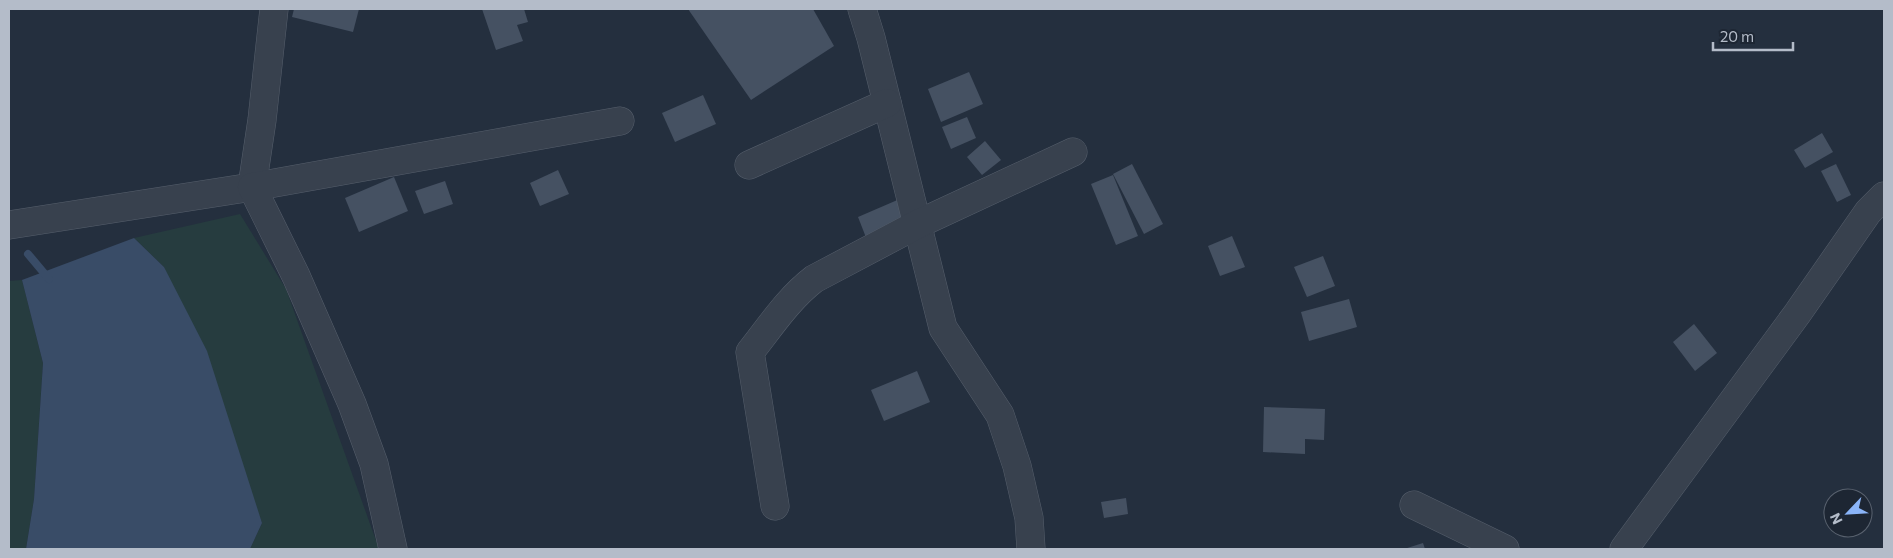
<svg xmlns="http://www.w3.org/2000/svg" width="1893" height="558" font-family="Commissioner,sans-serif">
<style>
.green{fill:#263c3f}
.water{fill:#394c67}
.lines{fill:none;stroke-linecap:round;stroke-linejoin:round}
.stream{stroke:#394c67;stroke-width:8}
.building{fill:#455162}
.minor-casing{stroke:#565f6c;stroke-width:29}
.minor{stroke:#38414e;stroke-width:28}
</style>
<rect width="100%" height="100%" fill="#242f3e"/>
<g class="green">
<path d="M240,214L286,289L379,549H250L262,523L164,267L134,238Z"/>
<path d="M22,280L43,363L34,499L26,549H9V281Z"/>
</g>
<path class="water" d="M134,238L164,267L207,351L262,523L250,549H26L34,499L43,363L22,280Z"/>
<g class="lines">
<path class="stream" d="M28,254L49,279"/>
</g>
<g class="building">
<path d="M294,9H359L353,32L292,17Z"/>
<path d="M482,9H524L528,22L517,25L523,41L496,50Z"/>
<path d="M688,9H813L834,46L751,100Z"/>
<path d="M969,72L983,104L941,122L928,89Z"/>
<path d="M703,95L716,124L675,142L662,113Z"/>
<path d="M967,117L976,138L951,149L942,127Z"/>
<path d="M1822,133L1833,152L1805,168L1794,150Z"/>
<path d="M985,141L1001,160L982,175L967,157Z"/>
<path d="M1132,164L1163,224L1144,234L1113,174Z"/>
<path d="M1836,164L1851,195L1837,202L1821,171Z"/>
<path d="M558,170L569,194L540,206L530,183Z"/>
<path d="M1113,175L1138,236L1116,245L1091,184Z"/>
<path d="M394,177L408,211L359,232L345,198Z"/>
<path d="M445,181L453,204L424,214L415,191Z"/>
<path d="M902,198L911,221L867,240L858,217Z"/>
<path d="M1232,236L1245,267L1220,276L1208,246Z"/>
<path d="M1323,256L1335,286L1307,297L1294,267Z"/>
<path d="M1349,299L1357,327L1309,341L1301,312Z"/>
<path d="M1694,324L1717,353L1695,371L1673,342Z"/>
<path d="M917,371L930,402L884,421L871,390Z"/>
<path d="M1264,407L1325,409L1324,440L1305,439V454L1263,452Z"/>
<path d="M1126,498L1128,514L1104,518L1101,502Z"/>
<path d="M1423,543L1425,549H1404Z"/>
</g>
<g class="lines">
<g class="minor-casing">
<g id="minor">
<path d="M862,9L871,38L943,328L1000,415L1017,466L1029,518L1031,549"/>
<path d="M749,165L887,103"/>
<path d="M9,225L252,187L262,120L274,9"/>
<path d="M1414,505L1505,549"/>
<path d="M775,506L750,352C770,327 788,299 814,279L918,224L1073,152"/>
<path d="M393,549L374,464L352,404L296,276L252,187L620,121"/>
<path d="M1624,549L1797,314L1868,212L1884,196"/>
</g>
</g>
<use href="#minor" class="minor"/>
</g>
<rect width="1893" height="558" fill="none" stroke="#b4bcc9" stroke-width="20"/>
<g transform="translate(1848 513) rotate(245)"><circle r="24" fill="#1d2633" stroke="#59626f"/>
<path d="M0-4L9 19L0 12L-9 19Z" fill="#8ab4f8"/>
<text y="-8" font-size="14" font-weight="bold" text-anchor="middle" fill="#b4bcc9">N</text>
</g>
<path d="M1713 42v8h80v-8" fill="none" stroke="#b4bcc9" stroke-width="2.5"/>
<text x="1720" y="42" font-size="15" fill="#b4bcc9" stroke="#1d2633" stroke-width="4" paint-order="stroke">20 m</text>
</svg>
